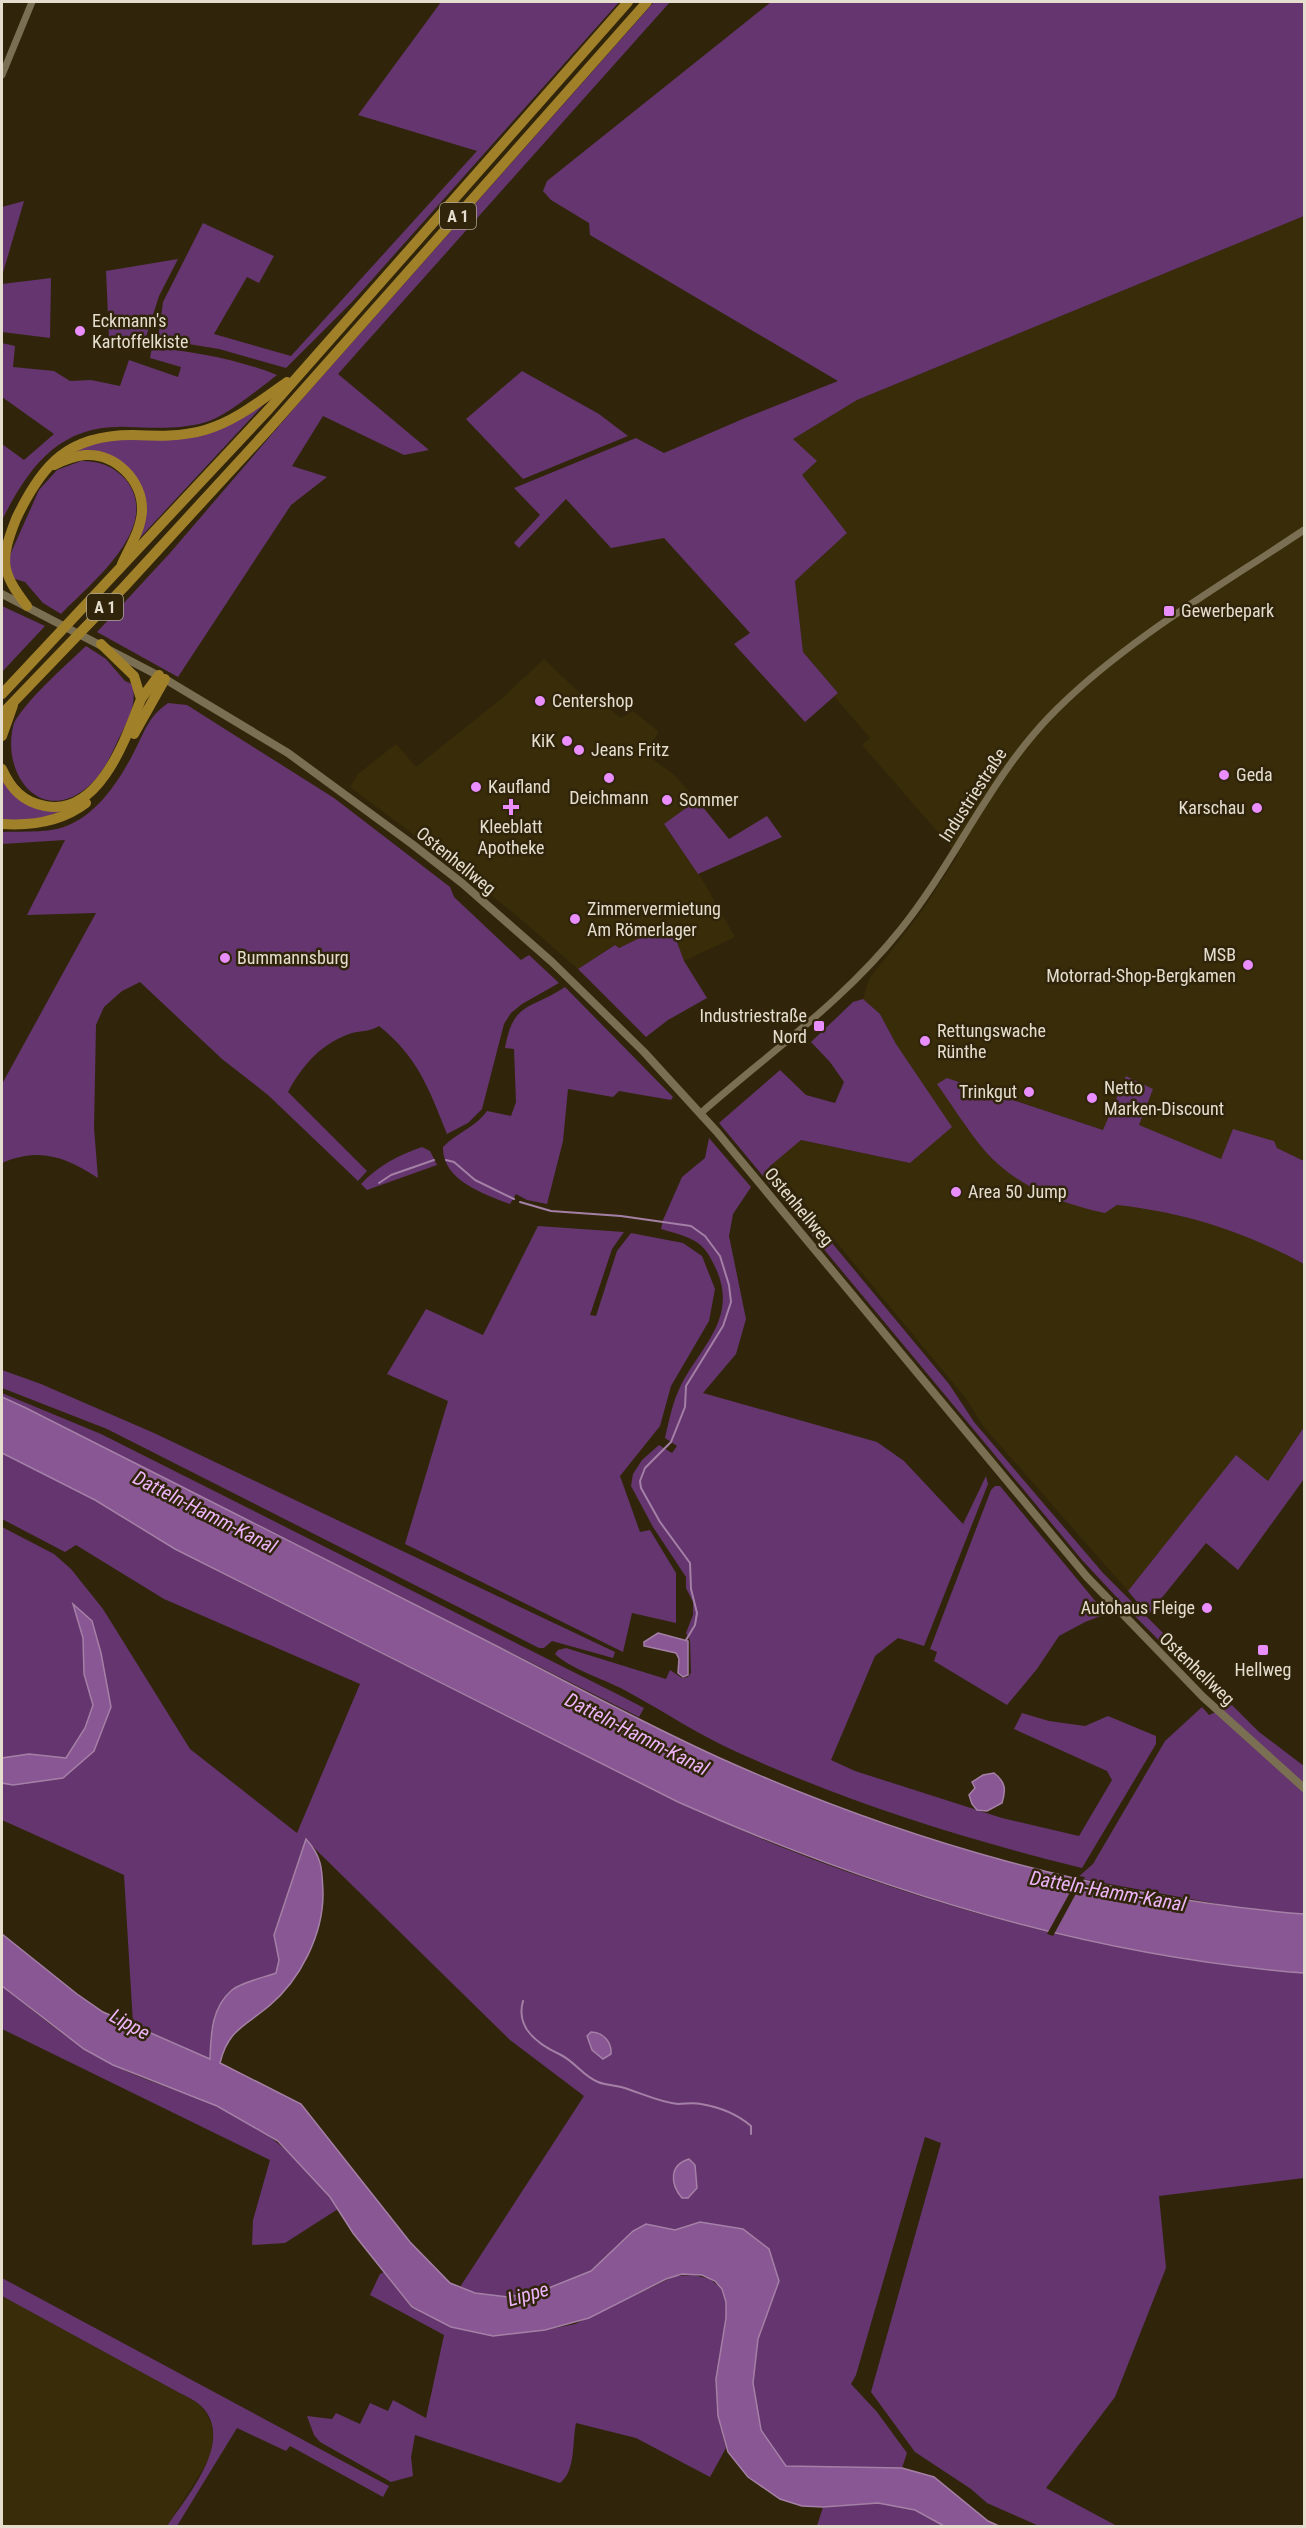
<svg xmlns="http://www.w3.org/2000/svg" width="1306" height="2528" font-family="'Roboto Condensed',sans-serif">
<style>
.built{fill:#392c09}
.green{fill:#64356e}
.water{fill:#895794;stroke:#a580a6;stroke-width:1.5}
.pier{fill:#30250b}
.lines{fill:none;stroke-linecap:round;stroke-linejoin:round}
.stream{stroke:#a580a6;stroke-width:2}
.tertiary{stroke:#7b6f53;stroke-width:7}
.secondary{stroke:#7b6f53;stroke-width:8}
.motorway{stroke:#a1802a;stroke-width:10}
.poi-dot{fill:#ea8dfd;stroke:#30250b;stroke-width:2}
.labels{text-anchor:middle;stroke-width:5;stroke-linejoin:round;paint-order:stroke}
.shield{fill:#30250b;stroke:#afa694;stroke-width:1.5}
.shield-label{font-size:16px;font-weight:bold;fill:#e5decf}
.poi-label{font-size:18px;fill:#e5decf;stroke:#30250b;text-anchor:start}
.street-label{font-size:18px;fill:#e5decf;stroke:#30250b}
.water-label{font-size:20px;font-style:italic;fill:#edb4f9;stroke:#30250b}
</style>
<rect width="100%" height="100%" fill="#30250b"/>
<g class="built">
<path d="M1304,216V1161L1277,1148L1221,1159L1138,1125L1126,1077L1104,1130L947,1078L1104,1213L1116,1205L1153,1209L1210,1223L1261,1241L1304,1264V1427L1268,1481L1236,1456L1128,1591L983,1426L967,1400L772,1164L801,1140L910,1163L896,1044L880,1014L863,999L869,979L922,911L958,855L862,745L870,738L834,696L838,693L803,652L795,581L847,533L801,475L792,439L857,400Z"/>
<path d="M544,659L584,697L589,693L621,718L633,711L659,732L644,753L673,774L697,800L664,825L702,879L735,937L684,961L670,924L618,948L614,945L578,969L517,916L433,849L350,787L358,774L396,744L416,767L501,699Z"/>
<path d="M2,2296L176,2391L199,2404L206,2413L212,2425L214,2436L209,2459L167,2526H2Z"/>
</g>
<g class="green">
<path d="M441,2H619L353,301L286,368L219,349L158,339L163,302L203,223L274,256L259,283L247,277L214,334L291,356L477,151L358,115Z"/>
<path d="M654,2H670L338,374L429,450L404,455L323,416L292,466L327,477L291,505L178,677L97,632L170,553L303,398Z"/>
<path d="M771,2H1304V216L857,400L793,439L817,461L802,475L847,533L795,581L803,652L838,693L805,722L734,644L750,633L664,538L611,548L566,499L519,548L514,543L540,515L514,488L636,438L664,453L745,418L838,381L590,235L589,223L551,200L543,191L547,181Z"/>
<path d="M24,201L2,276V207Z"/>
<path d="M178,259L159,296L146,337L109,338L106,271Z"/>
<path d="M51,278L50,338L2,332V284Z"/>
<path d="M2,343L15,346L13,367L54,371L70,381L91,380L120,386L129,360L178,377L181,367L150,358L152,347C195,352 237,359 277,375C263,386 229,413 214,419C189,430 154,428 128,427C60,424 30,465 2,520V444L24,460L54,434L2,397Z"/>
<path d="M522,371L599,414L628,436L523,479L466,419Z"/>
<path d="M266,402L137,541L144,514L127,468L68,452L95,441L183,437Z"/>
<path d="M81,461C99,461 114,466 126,480C163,527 91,583 61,614L43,603L25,582L12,578L9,557L39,490L57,470Z"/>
<path d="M2,606L45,626L2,672Z"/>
<path d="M86,646L106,659L125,681L132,684C138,704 127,722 118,740C110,758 101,777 85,789C39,825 0,772 14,723C29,697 64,667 86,646Z"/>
<path d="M168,703L187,705L334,798L450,887L454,897L521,960L529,955L559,983L522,1004L511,1013L504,1024L482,1109L468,1123L447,1134C429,1089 418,1057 379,1026C371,1031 361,1031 352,1033C322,1043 303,1064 288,1092L367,1171L358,1181L268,1095L222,1059L140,982L122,991L104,1007L96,1025L94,1128L98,1178C65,1157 40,1147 2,1163V1084L96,913L27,915L65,840L2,844V832C20,831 39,833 57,829C94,820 118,783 134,752C145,731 148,717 168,703Z"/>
<path d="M2,777L17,797L75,807L33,821L2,820Z"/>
<path d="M697,800L729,839L767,816L782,837L698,874L664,824Z"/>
<path d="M670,923L684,961L707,998L668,1020L646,1037L578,969L615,945L619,948Z"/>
<path d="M565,987L673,1097L671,1100L619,1091L613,1097L568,1089L563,1141L547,1204L527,1200L516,1194L510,1204C484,1194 442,1180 443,1147C456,1133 476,1127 487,1111L511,1116L516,1102L514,1049L505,1048C513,1001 531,1010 565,987Z"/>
<path d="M863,999L880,1014L896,1044L952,1127L910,1163L801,1140L769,1167L949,1384L974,1422L1103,1573L1211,1681H1199L1123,1604L1082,1560L719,1123L780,1070L806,1095L835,1103L844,1082L830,1062L811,1042L853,1002Z"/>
<path d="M1126,1076L1153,1089L1139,1125L1221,1159L1233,1129L1274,1141L1277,1148L1304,1161V1264C1242,1231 1187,1213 1117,1205L1105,1213C1058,1203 1011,1184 980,1145C965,1126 951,1104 937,1084L947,1078L1103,1130Z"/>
<path d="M709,1138L751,1187L733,1214L729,1236L746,1319L736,1354L703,1393L877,1442L904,1461L963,1524L986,1476L988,1484L924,1646L898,1638L875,1656L831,1760L855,1771L1002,1818L1079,1836L1112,1780L1107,1771L1014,1729L1022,1713L1049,1721L1085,1726L1108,1716L1156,1736V1744L1082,1868C964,1839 850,1803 739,1753C700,1736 665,1712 628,1692C607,1680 572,1670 555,1654L558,1650L566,1648L666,1679L670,1670L682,1678L688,1677L691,1673L690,1641L686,1633L693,1615V1602L686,1588V1577L653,1527L631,1486L633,1474L642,1460L659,1445L672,1453L677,1446L665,1438C669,1420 673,1401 681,1385C701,1346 737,1319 717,1271C703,1239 694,1239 661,1229L663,1220L682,1177L705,1158Z"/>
<path d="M422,1147L430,1151L437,1165L367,1190L361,1184C378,1166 398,1155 422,1147Z"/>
<path d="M538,1226L624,1232L612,1249L590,1315L596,1316L617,1251L631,1233L683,1243L702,1256L715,1289L709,1321L671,1386L660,1426L620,1476L640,1532L650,1530L676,1573V1623L632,1613L623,1652L405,1544L448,1401L387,1374L426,1309L483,1335Z"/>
<path d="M2,1370L41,1384L154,1433L615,1652L613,1658L552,1641L544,1648H539L107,1429L2,1388Z"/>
<path d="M2,1393L101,1434L623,1697L644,1708L639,1717L26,1408L2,1397Z"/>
<path d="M1304,1427V1479L1238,1570L1206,1543L1148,1615L1128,1591L1236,1455L1268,1481Z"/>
<path d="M2,1453L95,1500L175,1549C297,1611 418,1672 541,1733C633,1779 726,1828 823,1863C979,1920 1139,1960 1304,1973V2178L1159,2196L1166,2268L1115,2397L1046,2488L1117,2526H1039L987,2503L971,2489L915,2452L871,2392L941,2143L925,2137L856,2375L851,2384L877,2412L907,2453L902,2468L786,2466L761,2430L753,2383L758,2339L779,2281L700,2222L675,2230L646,2224L633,2231L591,2271L546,2289L508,2297L475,2293L460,2287L584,2096L510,2040L306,1840L274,1935L279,1960L276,1973C265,1977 240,1983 232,1990C211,2008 210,2034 210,2059L173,2045L133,2024L124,1875L2,1820V1527L54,1554L71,1569L103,1609L190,1749L297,1833L360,1684L164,1599L76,1545L65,1552L2,1519Z"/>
<path d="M995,1486H1000L1106,1614L1085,1622L1059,1636L1037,1669L1007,1705L934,1661L937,1652L930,1649L991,1490Z"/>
<path d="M1232,1705L1259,1732L1304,1766V1914L1250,1910L1077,1878L1093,1864L1165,1741L1202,1707L1209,1715Z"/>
<path d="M2,1986C37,2014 72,2044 113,2065C145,2081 181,2091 214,2105C266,2127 306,2163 338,2209L285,2243L252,2245L253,2220L270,2160L2,2029Z"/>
<path d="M384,2272L412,2308L493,2336L545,2330L575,2324L675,2276L694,2275L710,2279L722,2289L728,2308L716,2379L718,2416L726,2448L710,2477L636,2438L576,2423C572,2442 576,2471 560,2483L415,2435L411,2457L413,2476L391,2482L320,2442L314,2435L307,2416L332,2419L336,2413L360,2424L370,2403L388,2411L393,2400L426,2418L444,2335L370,2295L380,2274Z"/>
<path d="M2,2278L389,2486L383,2497L290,2446L286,2451L237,2428L177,2526H167C187,2496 237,2439 200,2405C193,2399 183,2395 176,2391L2,2296Z"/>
<path d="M878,2503L915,2510L944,2526H817L823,2507Z"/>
</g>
<g class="water">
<path d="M2,1397L26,1408C177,1484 328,1561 479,1637C560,1678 640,1722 722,1759C905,1841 1104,1898 1304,1914V1973C1086,1956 877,1891 678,1802L175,1549L95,1500L2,1453Z"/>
<path d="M73,1604L92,1621L101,1653L111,1707L94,1751L63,1778L13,1785L2,1783V1758L29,1754L66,1758L85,1728L93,1705L84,1674L83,1638Z"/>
<path d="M658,1633L688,1641V1675L683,1677L678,1673L679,1659L676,1653L644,1646V1642Z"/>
<path d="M994,1773C1006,1782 1006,1790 1002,1803L987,1811L977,1810L972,1804L969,1795L975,1788L972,1782L983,1775Z"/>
<path d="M306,1839C323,1858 322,1870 323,1894C323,1935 300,1980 269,2006C245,2026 228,2030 220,2063L301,2104L410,2242L450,2283L475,2293L508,2297L546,2289L591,2271L633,2231L646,2224L675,2230L700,2222L743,2229L769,2249L779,2281L758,2339L753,2383L761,2430L786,2466L902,2468L934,2477L988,2521L999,2526H944L915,2510L878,2503L823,2507L802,2506L780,2499L748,2477L728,2452L718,2416L716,2379L726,2318V2302L722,2289L715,2281L702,2275L682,2274L666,2279L589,2318L545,2330L493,2336L451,2327L412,2307L353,2233L330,2197L278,2141L217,2106L113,2065L84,2049L2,1986V1934L77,1994L103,2012L210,2059C211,2034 211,2008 232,1990C240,1983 265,1977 276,1973L279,1960L274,1935Z"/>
<path d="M591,2032C603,2032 612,2042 611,2054L603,2059L592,2050L587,2036Z"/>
<path d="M689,2159L695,2165L697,2188L688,2198H682C670,2184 669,2165 689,2159Z"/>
</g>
<path class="pier" d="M1079,1876L1085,1877L1053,1936L1047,1934Z"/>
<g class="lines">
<g class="stream">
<path d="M446,1160L454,1162L475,1180L514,1199"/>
<path d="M379,1183L391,1175L434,1160"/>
<path d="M520,1202L551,1211L621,1216L691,1226L705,1236L720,1256L729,1285L731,1302L723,1326L686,1386L685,1407L671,1442L645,1468L640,1481L641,1488L660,1522L690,1563L691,1589L697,1613L695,1625L686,1640"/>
<path d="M523,2001C515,2029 539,2045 561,2055C575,2062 583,2076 598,2082C605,2085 613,2085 621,2087C639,2092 658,2102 678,2104C686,2104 693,2102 701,2104C719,2107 737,2114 751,2126V2134"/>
</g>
<g class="tertiary">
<path d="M2,75L32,2"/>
<path d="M701,1113C769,1053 844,1001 901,929C958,858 992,772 1058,708C1129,638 1222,585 1304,530"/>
</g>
<path class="secondary" d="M2,594L165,679L288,753L412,844L462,883L552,962L644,1052L717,1132L1087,1577L1203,1697L1304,1788"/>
<g class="motorway">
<path d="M54,465C64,460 74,456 85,455C116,453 143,481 142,511C141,530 129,548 122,564"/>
<path d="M27,606C0,571 0,560 16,519C42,464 68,435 132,435C157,436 181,437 205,430C236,421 261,400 287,382"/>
<path d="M2,694L269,409L628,2"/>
<path d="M141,699L159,675"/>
<path d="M2,714L124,587L268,430L647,2"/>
<path d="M134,734L165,679"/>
<path d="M2,736L13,705"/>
<path d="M2,769C11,789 23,802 45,806C99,817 126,738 141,699L134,676L101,644"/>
<path d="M2,824C32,826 61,822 86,803"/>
</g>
</g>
<g class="poi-dot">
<circle cx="80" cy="331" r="6"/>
<rect x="1163" y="605" width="12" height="12" rx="3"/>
<circle cx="540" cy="701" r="6"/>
<circle cx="567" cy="741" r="6"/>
<circle cx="579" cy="750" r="6"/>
<circle cx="1224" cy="775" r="6"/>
<circle cx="609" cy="778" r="6"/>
<circle cx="476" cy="787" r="6"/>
<circle cx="667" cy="800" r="6"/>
<path d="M508 798h6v6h6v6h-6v6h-6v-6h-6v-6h6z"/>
<circle cx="1257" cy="808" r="6"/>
<circle cx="575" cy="919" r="6"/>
<circle cx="225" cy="958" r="6"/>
<circle cx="1248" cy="965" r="6"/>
<rect x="813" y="1020" width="12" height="12" rx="3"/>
<circle cx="925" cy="1041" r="6"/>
<circle cx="1029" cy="1092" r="6"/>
<circle cx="1092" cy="1098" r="6"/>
<circle cx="956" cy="1192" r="6"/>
<circle cx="1207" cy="1608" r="6"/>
<rect x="1257" y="1644" width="12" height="12" rx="3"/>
</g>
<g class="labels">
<g class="shield">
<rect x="440" y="203" width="36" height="26" rx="4.5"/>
<rect x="87" y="594" width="36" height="26" rx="4.5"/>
</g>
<g class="shield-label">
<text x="458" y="222">A 1</text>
<text x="105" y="613">A 1</text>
</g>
<g class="poi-label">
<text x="92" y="327">Eckmann's<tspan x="92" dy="21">Kartoffelkiste</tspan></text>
<text x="1181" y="617">Gewerbepark</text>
<text x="552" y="707">Centershop</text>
<text x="555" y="747" text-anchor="end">KiK</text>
<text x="591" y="756">Jeans Fritz</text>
<text x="1236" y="781">Geda</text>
<text x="488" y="793">Kaufland</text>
<text x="609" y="804" text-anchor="middle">Deichmann</text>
<text x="679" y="806">Sommer</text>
<text x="1245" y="814" text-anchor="end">Karschau</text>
<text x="511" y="833" text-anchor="middle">Kleeblatt<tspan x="511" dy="21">Apotheke</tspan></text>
<text x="587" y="915">Zimmervermietung<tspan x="587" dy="21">Am Römerlager</tspan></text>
<text x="1236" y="961" text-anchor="end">MSB<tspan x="1236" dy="21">Motorrad-Shop-Bergkamen</tspan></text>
<text x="237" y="964">Bummannsburg</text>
<text x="807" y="1022" text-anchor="end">Industriestraße<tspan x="807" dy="21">Nord</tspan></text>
<text x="937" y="1037">Rettungswache<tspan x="937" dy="21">Rünthe</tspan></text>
<text x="1104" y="1094">Netto<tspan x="1104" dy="21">Marken-Discount</tspan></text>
<text x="1017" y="1098" text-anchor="end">Trinkgut</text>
<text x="968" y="1198">Area 50 Jump</text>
<text x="1195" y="1614" text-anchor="end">Autohaus Fleige</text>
<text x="1263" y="1676" text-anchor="middle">Hellweg</text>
</g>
<g class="street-label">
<text transform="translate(973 795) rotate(-57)" y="6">Industriestraße</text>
<text transform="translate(456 861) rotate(39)" y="6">Ostenhellweg</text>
<text transform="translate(799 1207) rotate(50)" y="6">Ostenhellweg</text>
<text transform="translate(1197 1669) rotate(44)" y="6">Ostenhellweg</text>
</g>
<g class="water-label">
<text transform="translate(205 1512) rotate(27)" y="7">Datteln-Hamm-Kanal</text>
<text transform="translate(637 1734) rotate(27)" y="7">Datteln-Hamm-Kanal</text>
<text transform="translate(1108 1891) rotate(10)" y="7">Datteln-Hamm-Kanal</text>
<text transform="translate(130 2024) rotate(29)" y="7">Lippe</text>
<text transform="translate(528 2294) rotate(-16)" y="7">Lippe</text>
</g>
</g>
<rect width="1306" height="2528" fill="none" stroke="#e5decf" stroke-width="6"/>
</svg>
